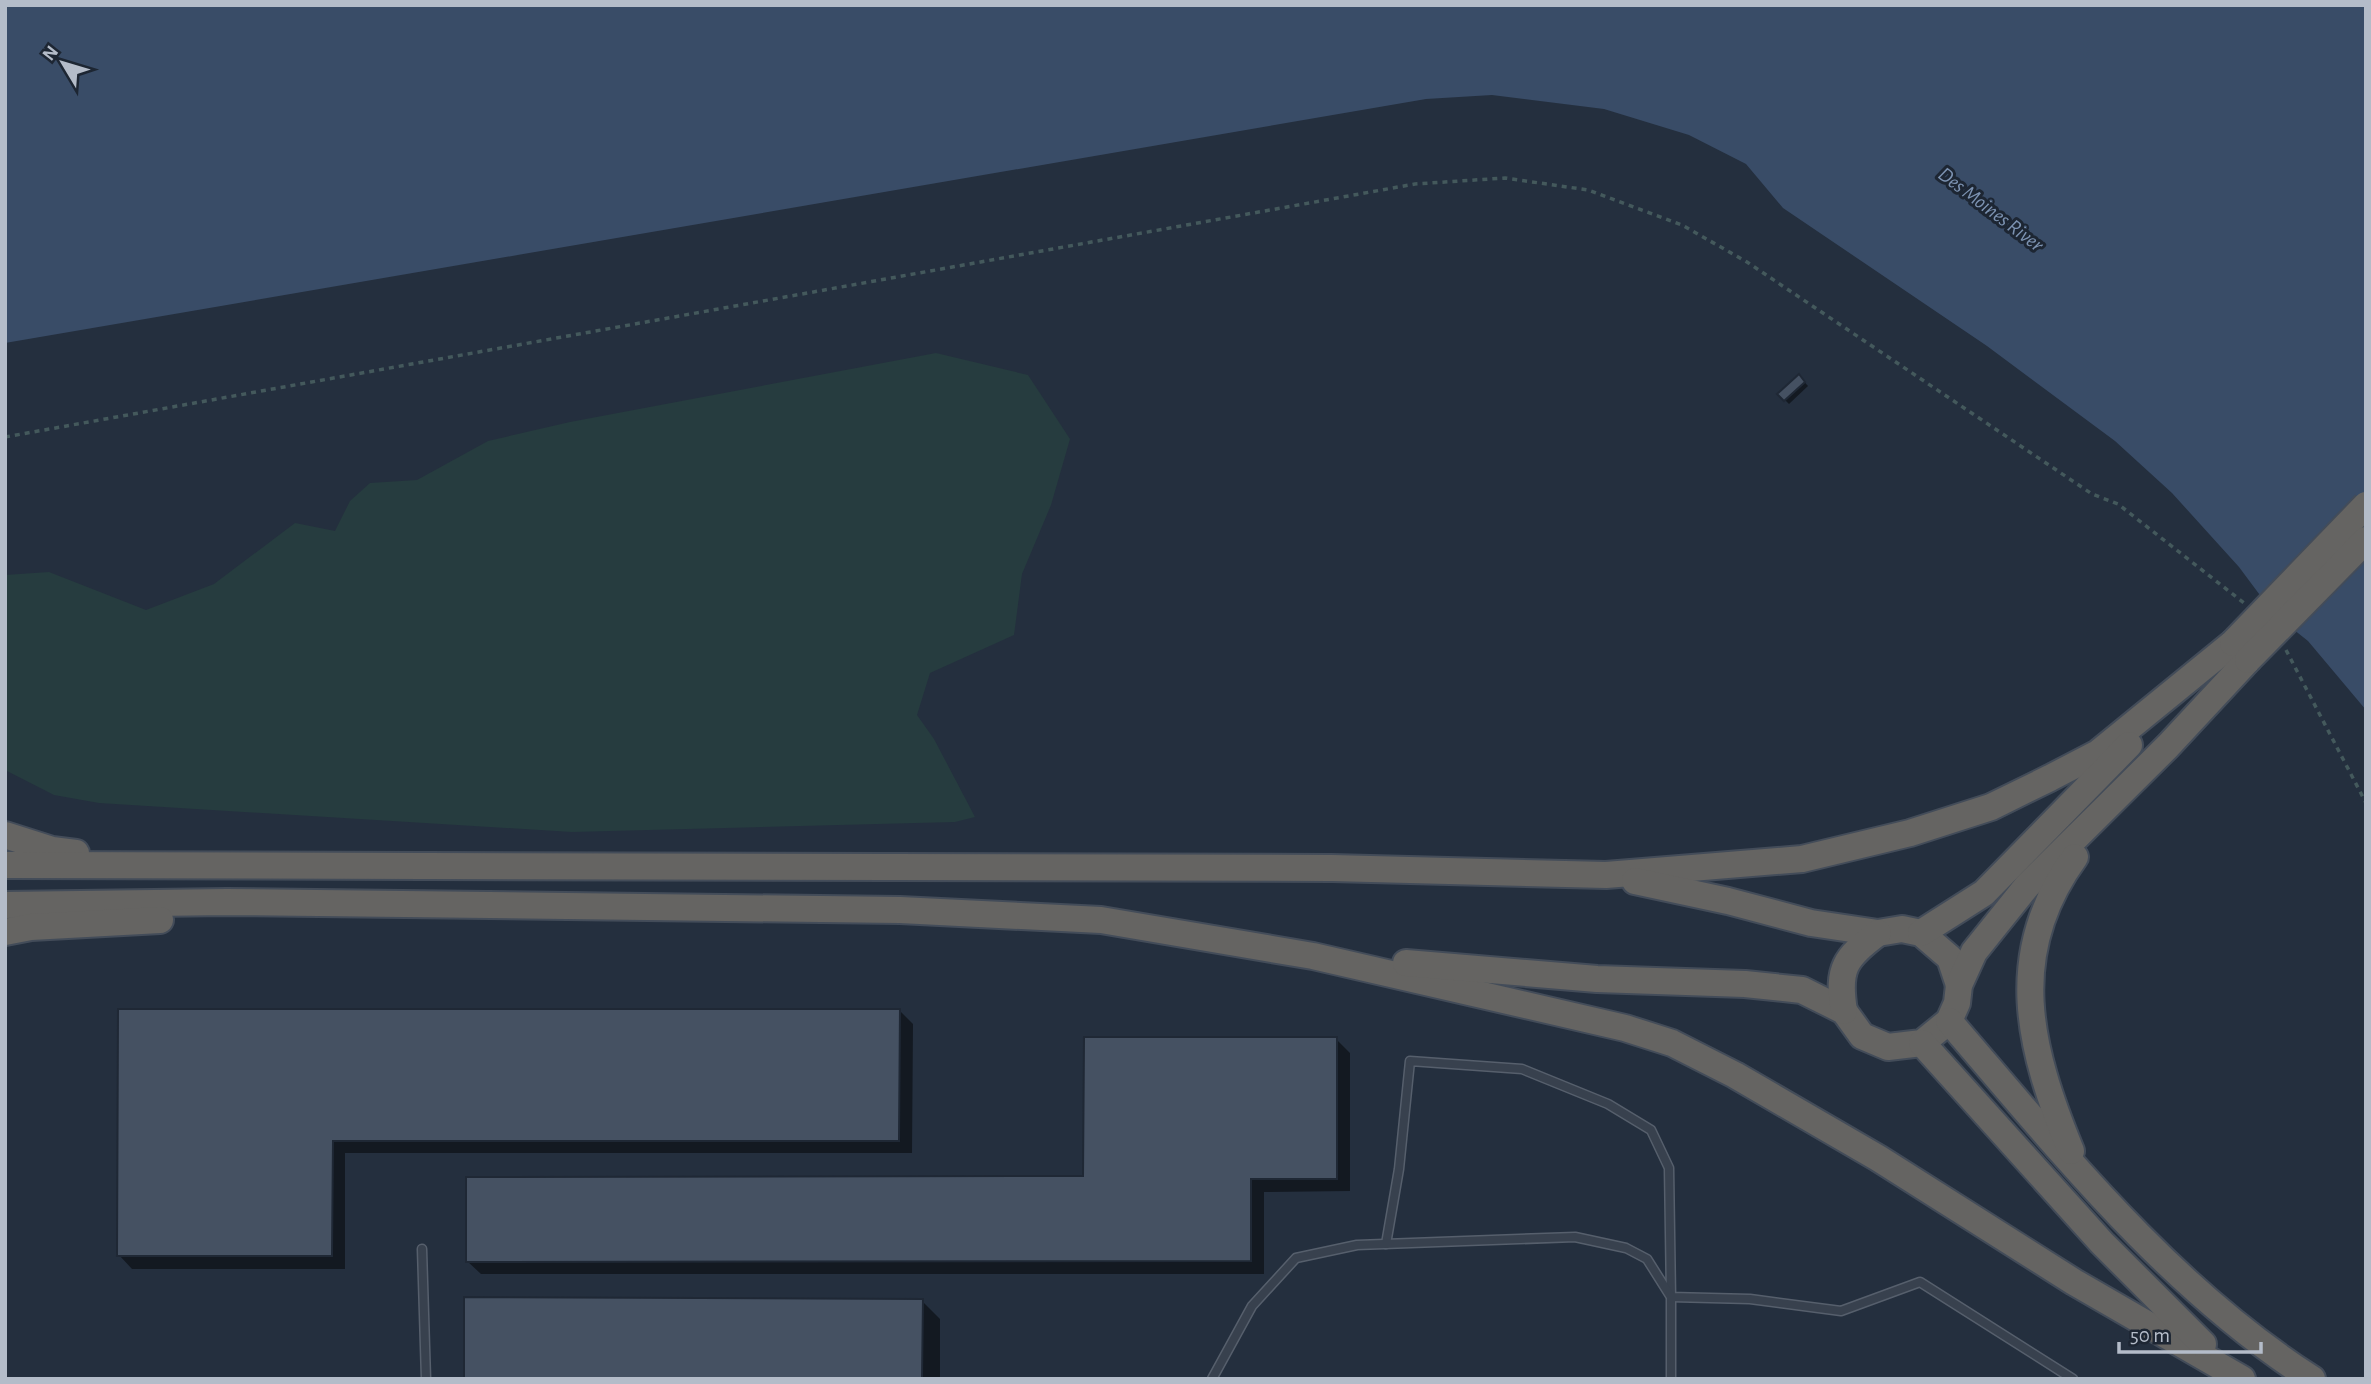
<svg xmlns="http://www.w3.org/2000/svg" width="2371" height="1384" font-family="'Alegreya Sans',sans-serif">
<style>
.green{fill:#263c3f}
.water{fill:#394c67}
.shadow{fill:#0007}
.building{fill:#455162;stroke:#1f2835;stroke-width:2}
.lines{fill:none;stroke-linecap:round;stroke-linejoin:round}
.service-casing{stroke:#565f6c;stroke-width:11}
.trunk-casing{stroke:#434c59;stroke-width:30}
.path{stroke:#44595c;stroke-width:3.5;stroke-dasharray:5 5;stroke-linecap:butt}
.service{stroke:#38414e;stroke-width:8}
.trunk{stroke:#656462;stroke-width:26}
.trunk-bridge-casing{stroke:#434c59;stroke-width:30;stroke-linecap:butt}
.trunk-bridge{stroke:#656462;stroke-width:26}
.labels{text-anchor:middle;stroke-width:6;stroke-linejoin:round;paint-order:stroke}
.water-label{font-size:21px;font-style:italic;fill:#7c92b1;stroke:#1d2633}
</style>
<rect width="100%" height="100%" fill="#242f3e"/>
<path class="green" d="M936,353L1028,375L1070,439L1051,505L1022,574L1014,635L930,673L917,715L934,739L975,817L955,822L572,832L99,803L54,795L5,770V575L49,572L146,610L214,584L295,523L335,531L350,501L370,483L417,480L488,441L570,422Z"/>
<path class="water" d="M5,5H2366V710L2308,641L2274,614L2239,567L2172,493L2115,441L1987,346L1783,208L1746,164L1689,135L1604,109L1492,95L1426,99L5,343Z"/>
<g class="shadow">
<path d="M1799,376L1808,386L1789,404L1779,394Z"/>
<path d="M899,1010L913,1024L912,1153H345V1269H132L119,1255L120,1011Z"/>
<path d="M1336,1039L1350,1053V1191L1264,1192V1274H481L467,1261L1085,1178Z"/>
<path d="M922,1301L940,1319V1379H465Z"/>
</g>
<g class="building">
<path d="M1799,374L1805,382L1784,401L1777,394Z"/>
<path d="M118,1009H900L899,1141H333L332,1256H117Z"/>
<path d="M1084,1037H1337V1179H1251V1261L466,1262V1177L1083,1176Z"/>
<path d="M464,1297L923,1299L922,1379H464Z"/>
</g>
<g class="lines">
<g class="service-casing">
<g id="service">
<path d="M1386,1244L1399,1169L1410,1061L1522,1069L1608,1104L1651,1130L1669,1168L1671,1297L1750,1299L1841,1311L1920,1282L2073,1379"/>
<path d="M422,1249L426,1379"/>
<path d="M1212,1379L1252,1306L1296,1258L1357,1245L1575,1237L1626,1248L1647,1259L1671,1297V1379"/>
</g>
</g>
<g class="trunk-casing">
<g id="trunk">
<path d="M5,835L52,850L76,853"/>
<path d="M5,865L1332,868L1606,875L1802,859L1910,833L1991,807L2050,778L2098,753L2233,643"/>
<path d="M1635,881L1728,901L1811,923L1878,933L1902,929L1921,933L1950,958L1959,985"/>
<path d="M5,905L227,902L900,910L1101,920L1313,956L1625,1028L1672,1043L1735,1075L1878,1158L2074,1282L2242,1379"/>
<path d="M5,932L31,927L160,920"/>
<path d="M1921,933L1984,893L2129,745"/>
<path d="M1406,963L1597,979L1745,984L1802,990L1844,1011L1862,1036L1888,1047L1922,1043L1949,1021L1957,1003L1959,985L1974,952L2027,886L2168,746L2248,660"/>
<path d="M1844,1011C1837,968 1845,958 1878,933"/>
<path d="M1949,1021C2060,1150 2167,1286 2312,1379"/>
<path d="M1922,1043L2102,1243L2203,1344"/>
<path d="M2071,1151C2029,1049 2004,954 2075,857"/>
</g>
</g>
<g class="path">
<path d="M5,437L1415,184L1505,178L1588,190L1682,225L1747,262L2092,494L2118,504L2244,603"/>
<path d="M2286,650L2366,803"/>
</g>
<use href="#service" class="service"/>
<use href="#trunk" class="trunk"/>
<g class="trunk-bridge-casing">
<g id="trunk-bridge">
<path d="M2233,643L2366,505"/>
<path d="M2248,660L2366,540"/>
</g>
</g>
<use href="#trunk-bridge" class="trunk-bridge"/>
</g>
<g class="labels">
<g class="water-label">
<text transform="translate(1991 209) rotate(37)" y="7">Des Moines River</text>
</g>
</g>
<rect width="2371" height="1384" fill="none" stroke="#b4bcc9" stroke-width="14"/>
<g transform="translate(63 63) rotate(308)" stroke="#1d2633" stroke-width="5" paint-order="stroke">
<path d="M0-5L12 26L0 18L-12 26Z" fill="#b4bcc9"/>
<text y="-10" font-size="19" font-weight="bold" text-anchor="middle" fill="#b4bcc9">N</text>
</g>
<path d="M2119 1342v10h142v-10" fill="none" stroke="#b4bcc9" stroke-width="3.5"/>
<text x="2130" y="1342" font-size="21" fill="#b4bcc9" stroke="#1d2633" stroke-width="5" paint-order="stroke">50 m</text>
</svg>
